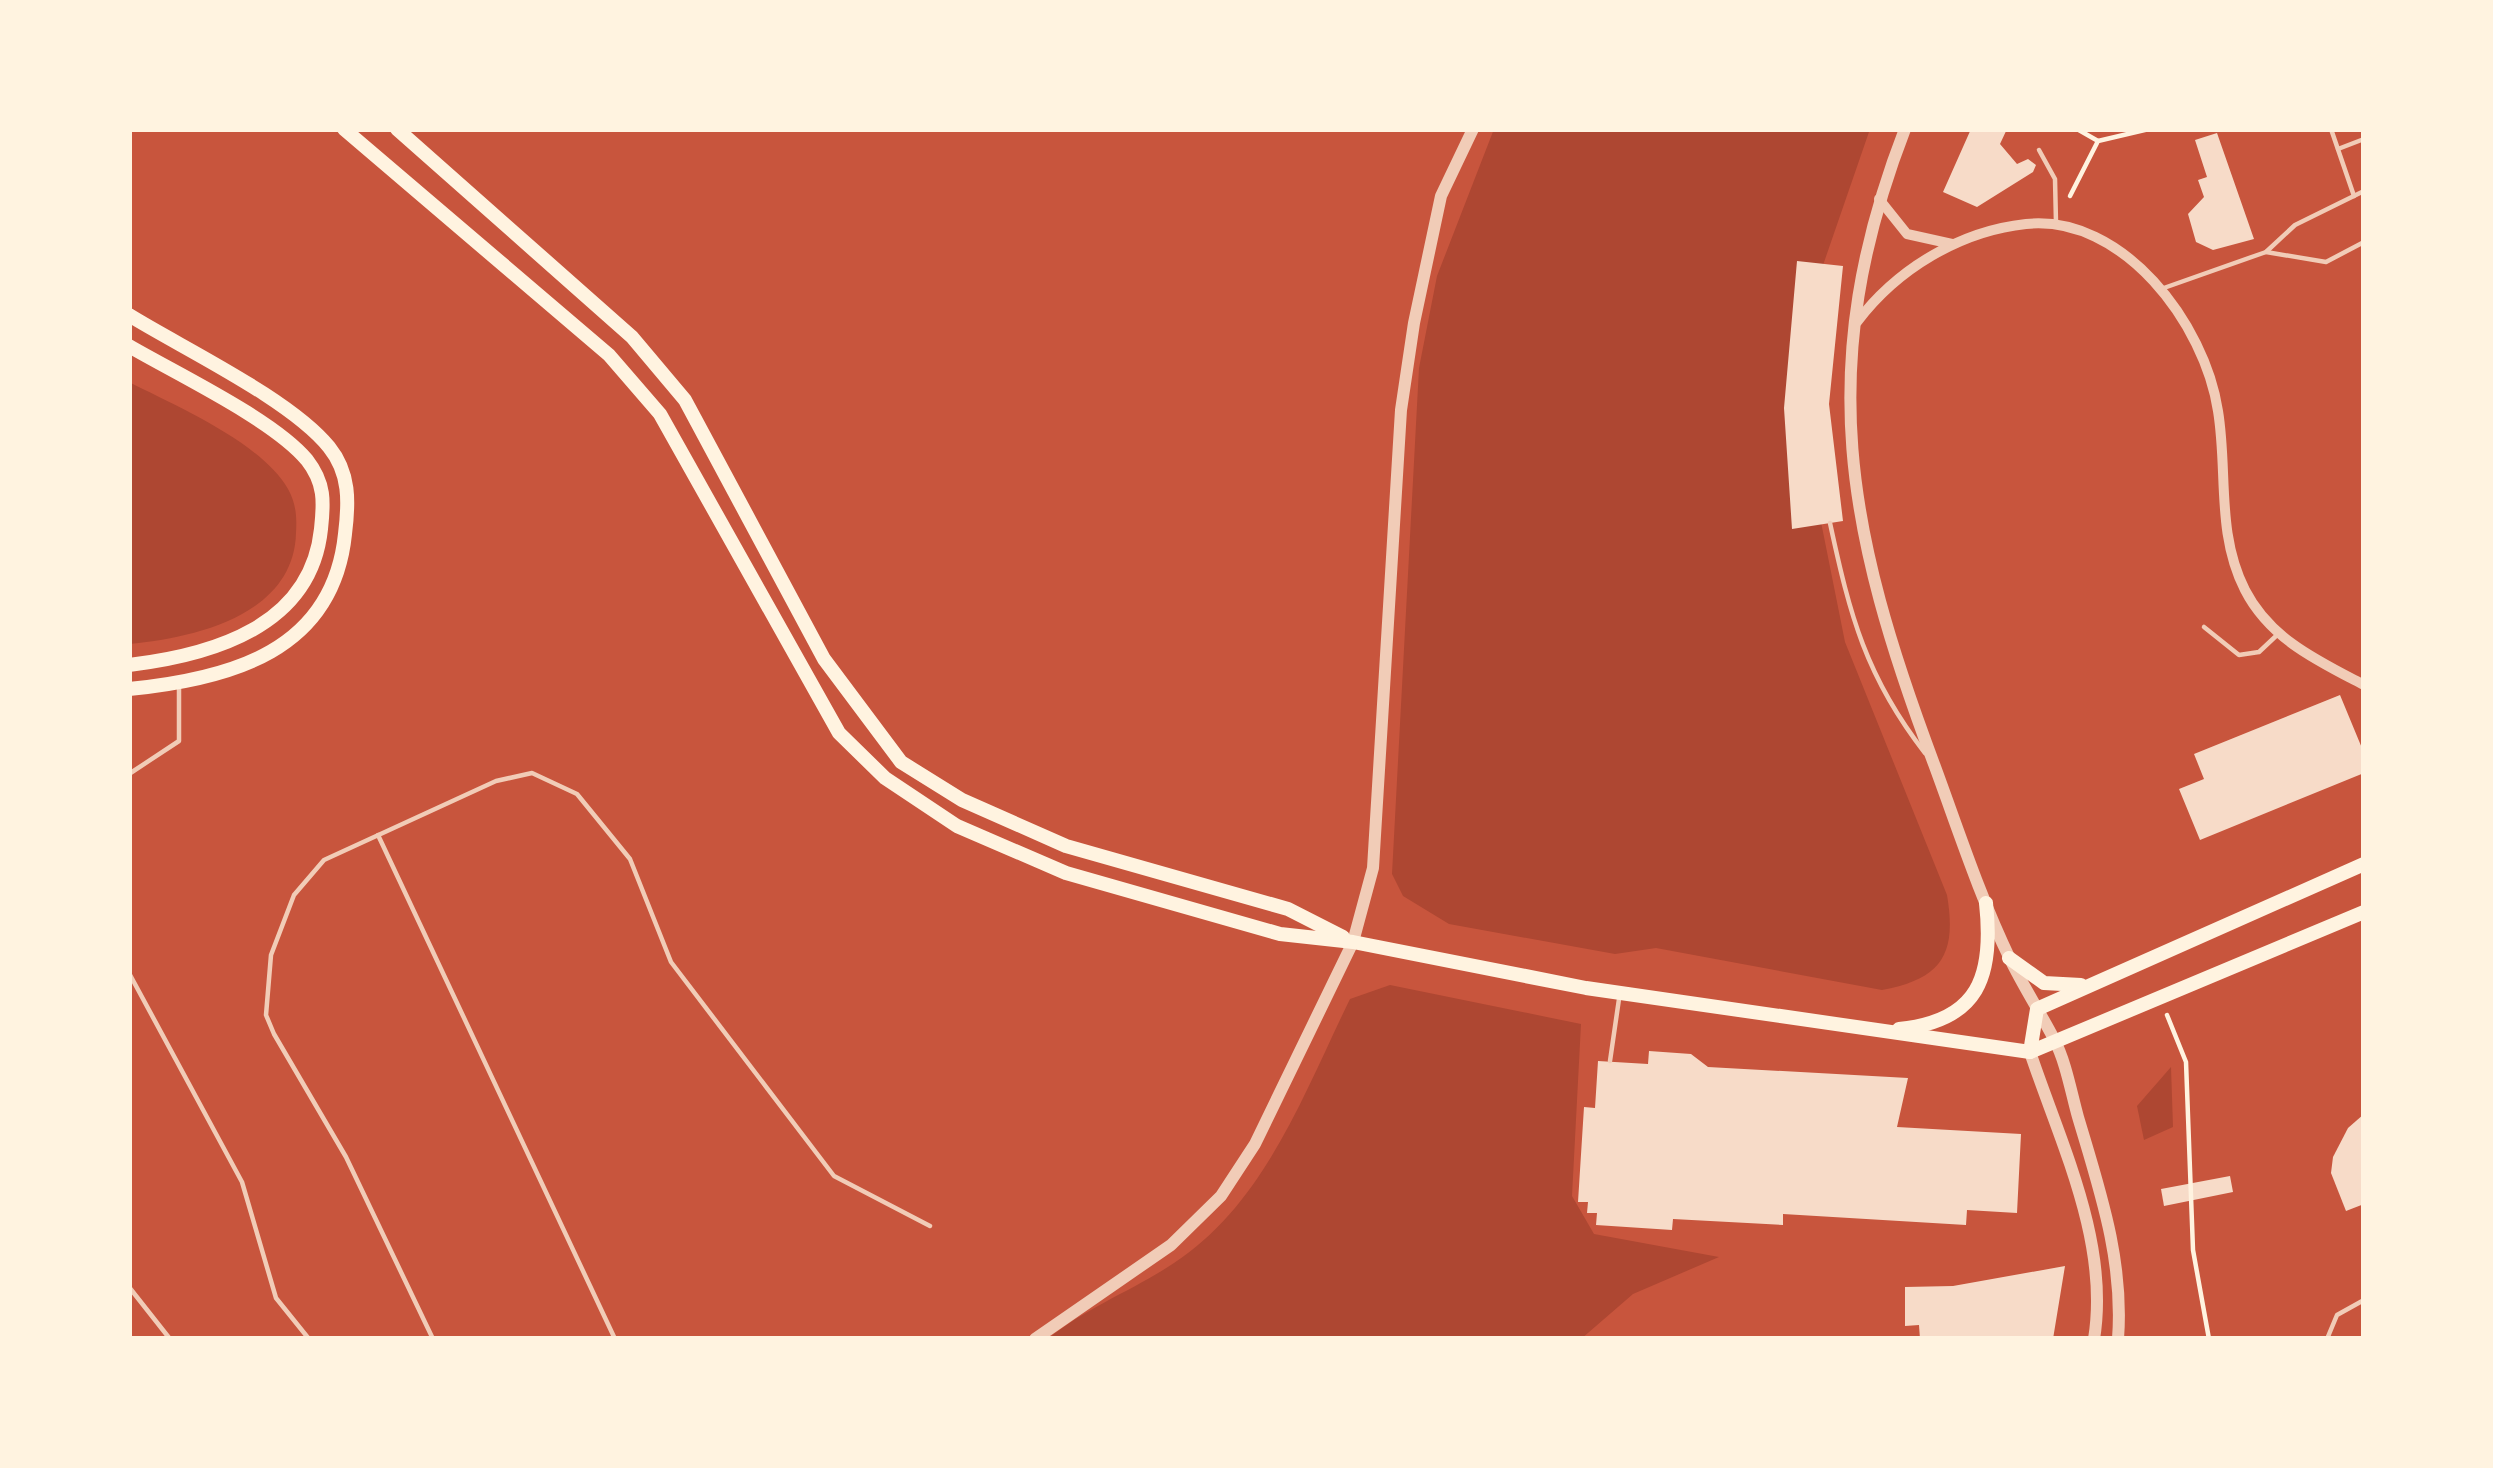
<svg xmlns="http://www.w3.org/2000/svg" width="2493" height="1468" font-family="Karla,sans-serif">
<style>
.green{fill:#ae4732}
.building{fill:#f7dbc8}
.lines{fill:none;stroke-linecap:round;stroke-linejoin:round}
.path{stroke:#fff3e0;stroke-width:4.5}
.service{stroke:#f1ccb7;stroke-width:4.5}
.minor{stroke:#f1ccb7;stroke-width:10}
.tertiary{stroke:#f1ccb7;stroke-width:12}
.secondary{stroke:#fff3e0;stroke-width:14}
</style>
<rect width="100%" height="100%" fill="#c8553d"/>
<g class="green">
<path d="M1494,129H1870L1821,271L1816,497L1845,642L1947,895C1957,954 1942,979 1882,990L1656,948L1615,954L1449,924L1403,896L1392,874L1419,368L1437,276Z"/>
<path d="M129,382C176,406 261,442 288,489C296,503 297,517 296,533C294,615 195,638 129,644Z"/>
<path d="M1390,985L1581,1024L1572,1196L1594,1234L1719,1257L1633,1294L1581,1339H1048C1085,1308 1134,1290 1174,1263C1265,1203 1304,1093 1350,999Z"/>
<path d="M2171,1067L2173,1127L2144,1140L2137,1106Z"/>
</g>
<g class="building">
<path d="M1971,129H2007L2000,144L2017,164L2028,159L2036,165L2033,172L1977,207L1943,192Z"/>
<path d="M2217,133L2254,239L2213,250L2196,242L2188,214L2204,197L2198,180L2207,177L2195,140Z"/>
<path d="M1797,261L1843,266L1829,404L1843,521L1792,529L1784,408Z"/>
<path d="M2340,695L2364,753V773L2200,840L2179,789L2204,779L2194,754Z"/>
<path d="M1649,1051L1691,1054L1708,1067L1908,1078L1897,1127L2021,1134L2017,1213L1967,1210L1966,1225L1783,1214V1225L1673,1219L1672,1230L1596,1225L1597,1213H1587L1588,1202H1578L1584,1107L1595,1108L1598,1061L1648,1064Z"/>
<path d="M2364,1114V1204L2346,1211L2331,1173L2333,1157L2348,1128Z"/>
<path d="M2230,1176L2233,1192L2164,1206L2161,1189Z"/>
<path d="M2065,1266L2053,1339H1920L1919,1325L1905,1326V1287L1953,1286Z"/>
</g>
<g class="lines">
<g class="path">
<path d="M2077,129L2098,141"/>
<path d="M2070,196L2098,141L2149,129"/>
<path d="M2167,1015L2186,1062L2193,1250L2209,1339"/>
</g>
<g class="service">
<path d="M2331,129L2354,196"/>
<path d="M2338,149L2364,139"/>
<path d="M2039,150L2055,179L2056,223"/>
<path d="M2266,252L2326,262L2364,242"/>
<path d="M2161,289L2266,252L2295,225L2364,191"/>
<path d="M1830,523C1850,616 1866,677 1925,753"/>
<path d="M2204,627L2239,655L2259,652L2276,636"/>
<path d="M129,774L179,741V684"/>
<path d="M378,835L615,1339"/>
<path d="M129,973L242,1182L276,1298L309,1339"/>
<path d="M1610,1061L1619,999"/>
<path d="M129,1287L170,1339"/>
<path d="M433,1339L346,1157L274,1034L266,1015L271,955L294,895L324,860L496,781L532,773L577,794L630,859L671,962L834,1176L930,1226"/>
<path d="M2327,1339L2337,1315L2364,1300"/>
<path d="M2363,1339L2364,1333"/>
</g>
<g class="minor">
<path d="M1879,199L1907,234L1952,244"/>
<path d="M1857,322C1897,269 1960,231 2026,224C2123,214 2205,324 2218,411C2228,472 2216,533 2245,590C2270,639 2318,661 2364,685"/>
</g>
<g class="tertiary">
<path d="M1905,129C1813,367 1847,532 1934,764C1958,829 1980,897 2010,959C2023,986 2040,1012 2054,1039C2066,1062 2071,1092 2078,1117C2100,1191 2124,1261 2118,1339"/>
<path d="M2030,1052C2060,1142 2110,1242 2094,1339"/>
<path d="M1035,1339L1171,1245L1221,1196L1255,1144L1353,942L1373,868L1401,410L1414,323L1441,196L1473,129"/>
</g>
<g class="secondary">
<path d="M344,129L609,355L660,414L839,733L885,778L957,826L1066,873L1280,934L1353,942L1586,988L2030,1052L2364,912"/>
<path d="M397,129L632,337L685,400L824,659L901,762L962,800L1066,846L1288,909L1343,937"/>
<path d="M129,315C184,349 290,399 329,447C350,473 349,502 345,534C333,651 231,679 129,689"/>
<path d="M129,346C177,374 274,420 307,460C325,483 324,502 321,529C311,626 214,655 129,665"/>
<path d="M2009,958L2044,983L2081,985"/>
<path d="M1899,1029C1979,1021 1994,976 1986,903"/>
<path d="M2030,1052L2037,1009L2364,864"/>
</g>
</g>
<rect width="2493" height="1468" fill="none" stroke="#fff3e0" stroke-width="264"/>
</svg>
